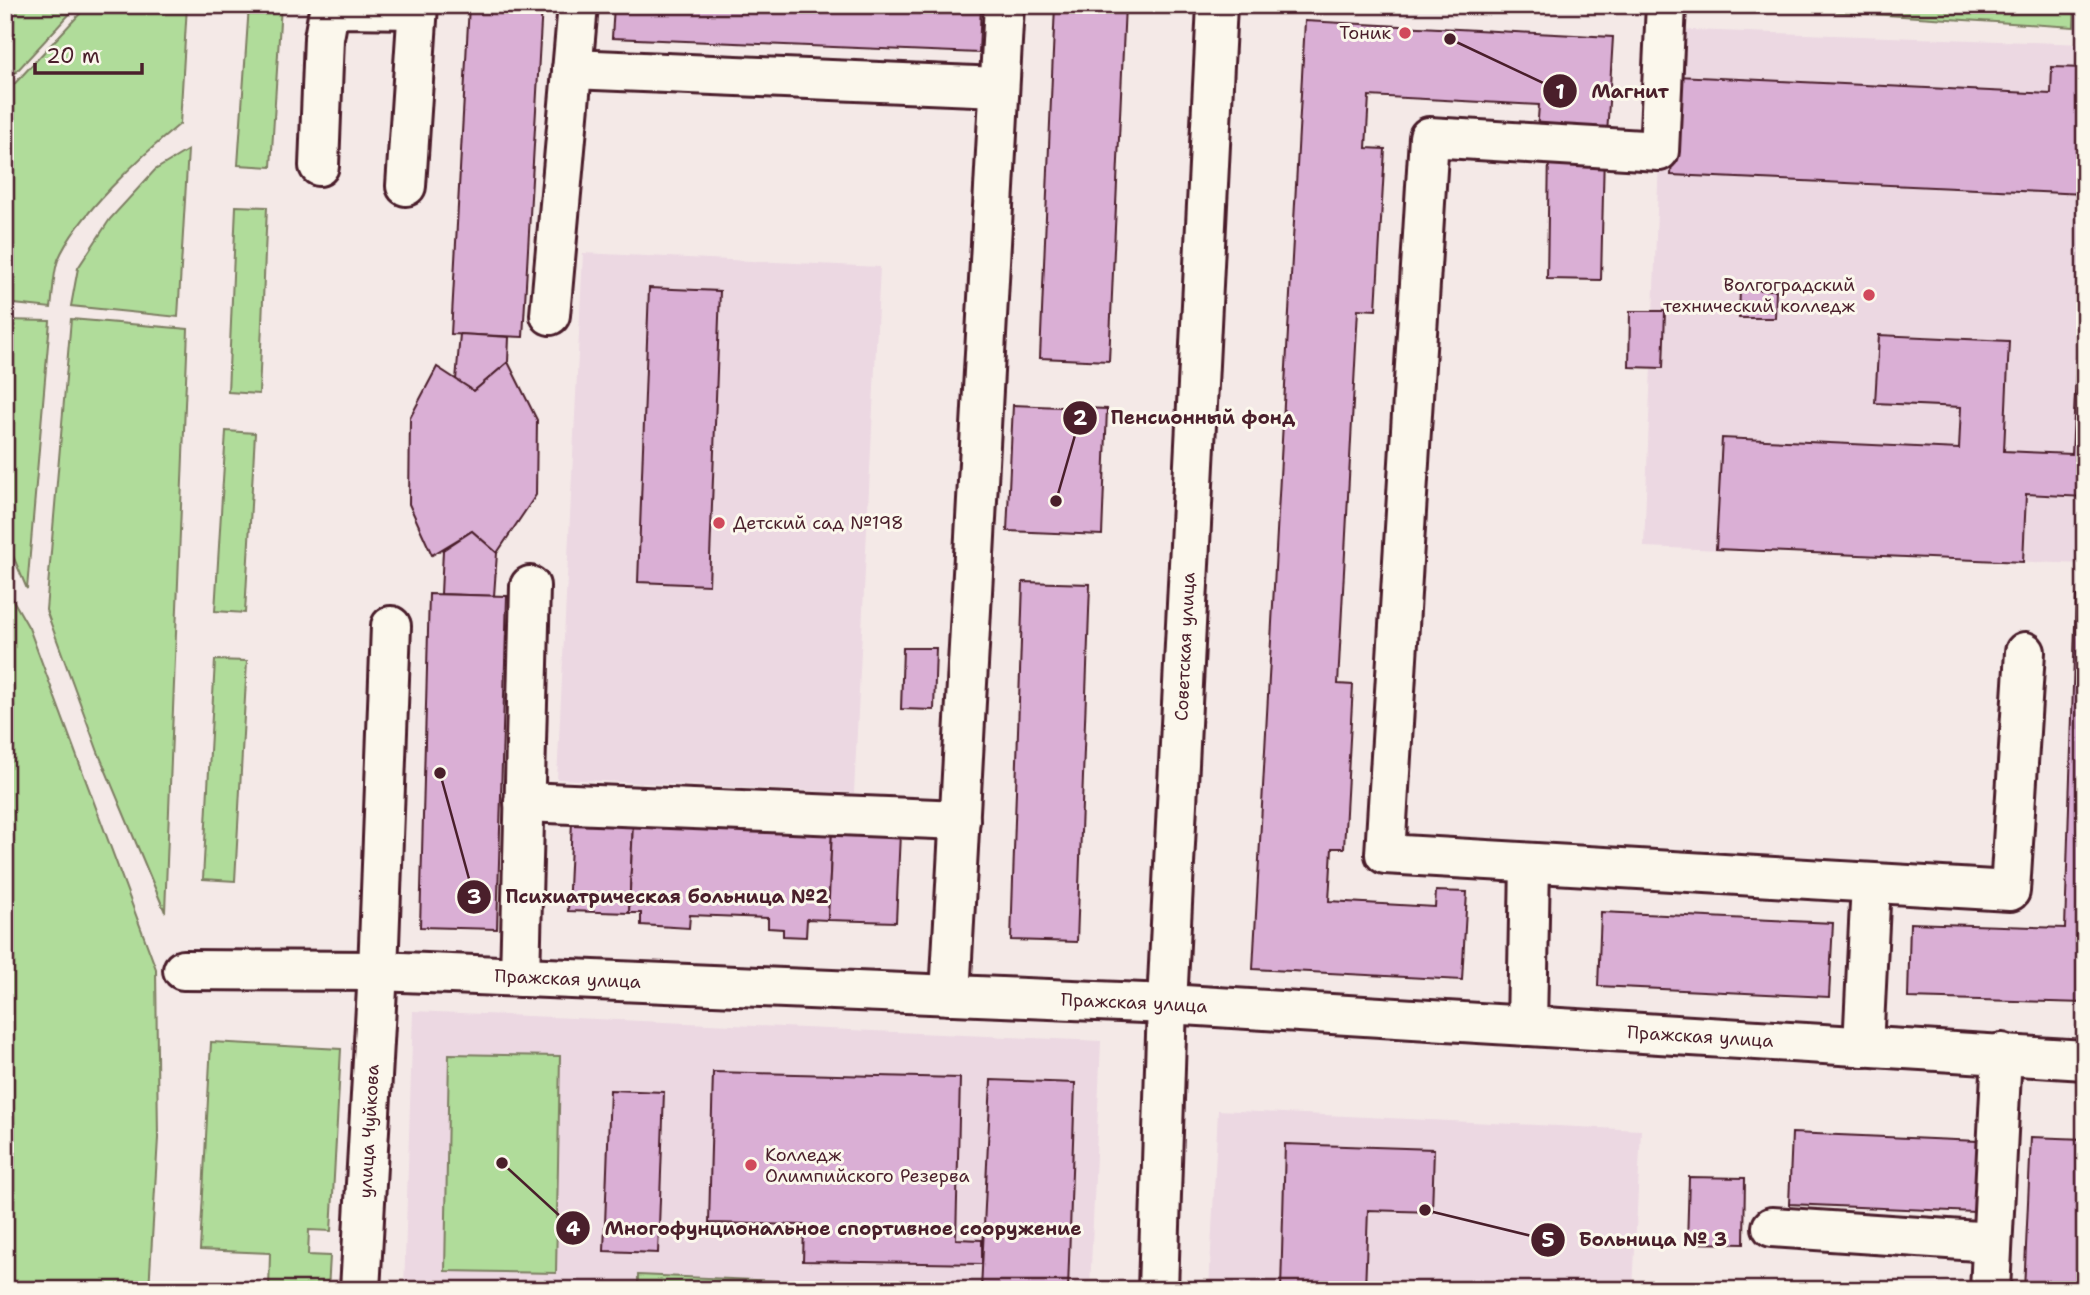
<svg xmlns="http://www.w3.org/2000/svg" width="2090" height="1295" font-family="'Shantell Sans',sans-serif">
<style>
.built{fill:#ecd8e2}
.green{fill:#b0dc9a;stroke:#7d7e62;stroke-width:2}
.building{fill:#daafd5;stroke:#4a1f2b;stroke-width:2}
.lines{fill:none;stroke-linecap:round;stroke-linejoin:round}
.minor-casing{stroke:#4a1f2b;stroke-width:44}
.minor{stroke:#fbf7ec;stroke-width:38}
.poi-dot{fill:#d1495b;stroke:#fbf7ec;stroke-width:2.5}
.labels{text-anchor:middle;stroke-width:6;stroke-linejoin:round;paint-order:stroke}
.poi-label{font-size:18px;fill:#4a1f2b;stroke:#fbf7ec;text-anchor:end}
.street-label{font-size:18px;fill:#4a1f2b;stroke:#fbf7ec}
.leader{fill:none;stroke:#4a1f2b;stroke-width:2.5}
.callout-dot{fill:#4a1f2b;stroke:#fbf7ec;stroke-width:2.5}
.mark-label{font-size:21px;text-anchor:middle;font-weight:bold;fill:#fff}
.callout-label{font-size:19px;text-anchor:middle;font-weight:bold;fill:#4a1f2b;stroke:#fbf7ec;stroke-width:6;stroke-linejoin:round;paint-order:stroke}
</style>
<rect width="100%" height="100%" fill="#f4e9e7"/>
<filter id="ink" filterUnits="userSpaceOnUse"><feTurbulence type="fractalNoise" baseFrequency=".0143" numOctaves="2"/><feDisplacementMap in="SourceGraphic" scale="14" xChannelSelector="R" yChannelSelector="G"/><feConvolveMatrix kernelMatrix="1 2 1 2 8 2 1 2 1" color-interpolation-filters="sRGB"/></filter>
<g filter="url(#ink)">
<g class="built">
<path d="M1664,29L2085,44V564L1644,547Z"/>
<path d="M583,253L880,267L854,793L557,779Z"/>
<path d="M413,1011L1101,1041L1090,1290H404Z"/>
<path d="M1218,1110L1641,1130L1633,1290H1209Z"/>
</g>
<g class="green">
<path d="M5,5H78L5,84Z"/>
<path d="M88,5H187L180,124C142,155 77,215 58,260C53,274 53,294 51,308L5,303V94Z"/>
<path d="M249,5H281L271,167L238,165Z"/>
<path d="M1732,5H2075L2074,27Z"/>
<path d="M188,150L178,317L71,306L78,268L110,219L155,170Z"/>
<path d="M236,206L267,207L259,394L228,392Z"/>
<path d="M71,319L188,329L165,912L98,752L46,610Z"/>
<path d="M5,320L50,321L27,589L5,537Z"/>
<path d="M226,431L255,433L245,613L215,611Z"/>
<path d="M5,586L29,628L156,969L158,1138L149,1290H5Z"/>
<path d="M215,660L247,661L235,881L203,879Z"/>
<path d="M211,1042L341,1049L331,1231L309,1230L308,1255L330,1256L328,1290H269L270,1253L200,1250Z"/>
<path d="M449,1054L560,1056L556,1273L445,1271Z"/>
<path d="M638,1275L798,1282V1290H638Z"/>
</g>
<g class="building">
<path d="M469,5H542L523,337L451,334Z"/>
<path d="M614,5H981L979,53L612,38Z"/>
<path d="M1055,5H1125L1109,361L1040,358Z"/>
<path d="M1305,21L1613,37L1607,135L1537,132L1539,105L1369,96L1366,148L1385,149L1376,310L1358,309L1338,684L1353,685L1344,848H1332L1329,901L1435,907L1436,891L1467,892L1462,980L1253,969Z"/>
<path d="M2052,67L2085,68V497L2026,494L2023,562L1716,549L1722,438L1959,449L1961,407L1875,403L1879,335L2009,341L2004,451L2072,454L2085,194L1671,175L1677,76L2051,94Z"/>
<path d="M1549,151L1604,152L1601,280L1547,279Z"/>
<path d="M649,288L720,291L709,585L638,582Z"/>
<path d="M1740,290H1776L1775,318H1739Z"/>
<path d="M1630,311H1665L1663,368L1629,367Z"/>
<path d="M460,334L509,337L508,362L474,391L456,380Z"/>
<path d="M508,362L537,420L536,495L497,553L472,531L432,555L409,504L410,418L437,367L474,391Z"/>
<path d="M1013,405L1107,409L1102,535L1007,531Z"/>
<path d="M472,531L497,553L494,596L441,594L443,550Z"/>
<path d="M1023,582L1090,584L1077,942L1011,940Z"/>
<path d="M429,594L507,596L497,929L420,927Z"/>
<path d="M2076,596H2085V1003L1908,998L1910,923L2065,928Z"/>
<path d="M903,648H936L934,710L901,709Z"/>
<path d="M572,821L633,823L629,913L568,911Z"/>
<path d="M633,823L832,830L828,920L807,919L806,937L783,936V929L768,928V918L690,915L689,928L641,925V913H629Z"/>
<path d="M832,830L900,833L896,922L828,920Z"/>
<path d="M1601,912L1833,923L1829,997L1598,986Z"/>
<path d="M713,1072L960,1078L956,1239L982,1240V1264L803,1261L804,1225L709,1223Z"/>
<path d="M991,1080L1075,1083L1068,1290H981Z"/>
<path d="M610,1090L664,1092L658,1253L604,1251Z"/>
<path d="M1792,1133L1978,1141L1975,1212L1789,1204Z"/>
<path d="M2031,1137L2085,1139V1290H2024Z"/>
<path d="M1285,1144L1434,1149L1432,1212L1368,1210L1365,1290H1281Z"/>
<path d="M1689,1177L1745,1178L1744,1244L1687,1243Z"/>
</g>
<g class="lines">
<g class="minor-casing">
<g id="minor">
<path d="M1666,5L1659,151L1429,137L1385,854L2010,891L2025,652"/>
<path d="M572,69L999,87"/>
<path d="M319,166L324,38L328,16L342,8L417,9"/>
<path d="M406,186L418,5"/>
<path d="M550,315L578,5"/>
<path d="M524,802L960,820"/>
<path id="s1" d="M183,970L378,971L1167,1004L2085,1060"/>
<path d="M520,977L530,586"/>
<path d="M950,995L1004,5"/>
<path d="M1527,1026L1530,863"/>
<path d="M1863,1047L1871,883"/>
<path d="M1772,1227L1992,1242"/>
<path id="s2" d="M360,1290L378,971L391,626"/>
<path id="s3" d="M1158,1290L1167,1004L1217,5"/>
<path d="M1990,1290L2002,1053"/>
</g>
</g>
<use href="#minor" class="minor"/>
</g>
</g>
<g class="poi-dot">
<circle cx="1405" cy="33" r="7"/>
<circle cx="1869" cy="295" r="7"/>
<circle cx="719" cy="523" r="7"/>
<circle cx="751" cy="1165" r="7"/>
</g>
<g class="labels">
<g class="poi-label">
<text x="1391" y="39">Тоник</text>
<text x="1855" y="291">Волгоградский<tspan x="1855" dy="21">технический колледж</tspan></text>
<text x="733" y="529" text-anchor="start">Детский сад №198</text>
<text x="765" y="1161" text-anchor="start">Колледж<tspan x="765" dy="21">Олимпийского Резерва</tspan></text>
</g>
<g class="street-label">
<text dy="6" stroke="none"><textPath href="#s3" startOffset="644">Советская улица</textPath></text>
<text dy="6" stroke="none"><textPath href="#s1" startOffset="385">Пражская улица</textPath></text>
<text dy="6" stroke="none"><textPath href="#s1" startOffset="952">Пражская улица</textPath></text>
<text dy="6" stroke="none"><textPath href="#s1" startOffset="1519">Пражская улица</textPath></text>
<text dy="6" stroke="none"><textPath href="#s2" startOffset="159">улица Чуйкова</textPath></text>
</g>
</g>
<path class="leader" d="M1450 39L1560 91M1056 501L1080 418M440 773L474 897M502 1163L573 1228M1425 1210L1548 1240"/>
<g class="callout-dot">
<circle cx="1450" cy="39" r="7"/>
<circle cx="1056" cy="501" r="7"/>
<circle cx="440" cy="773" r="7"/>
<circle cx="502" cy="1163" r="7"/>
<circle cx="1425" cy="1210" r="7"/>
<circle cx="1560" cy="91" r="18"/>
<circle cx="1080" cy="418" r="18"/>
<circle cx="474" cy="897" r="18"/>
<circle cx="573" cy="1228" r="18"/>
<circle cx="1548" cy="1240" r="18"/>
</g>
<g class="mark-label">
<text x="1560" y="99">1</text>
<text x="1080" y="425">2</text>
<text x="474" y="904">3</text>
<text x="573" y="1236">4</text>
<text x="1548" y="1247">5</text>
</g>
<g class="callout-label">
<text x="1630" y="98">Магнит</text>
<text x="1203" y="424">Пенсионный фонд</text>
<text x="667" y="903">Психиатрическая больница №2</text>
<text x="843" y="1235">Многофунциональное спортивное сооружение</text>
<text x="1653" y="1246">Больница № 3</text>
</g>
<rect width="2090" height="1295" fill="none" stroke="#fbf7ec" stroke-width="28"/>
<rect x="14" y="14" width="2062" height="1267" fill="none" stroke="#4a1f2b" stroke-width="2.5" filter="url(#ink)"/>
<path d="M35 63v10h107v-10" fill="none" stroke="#4a1f2b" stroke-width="3.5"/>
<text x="46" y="63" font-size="21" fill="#4a1f2b" stroke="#fbf7ec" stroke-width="5" paint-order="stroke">20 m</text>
</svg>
